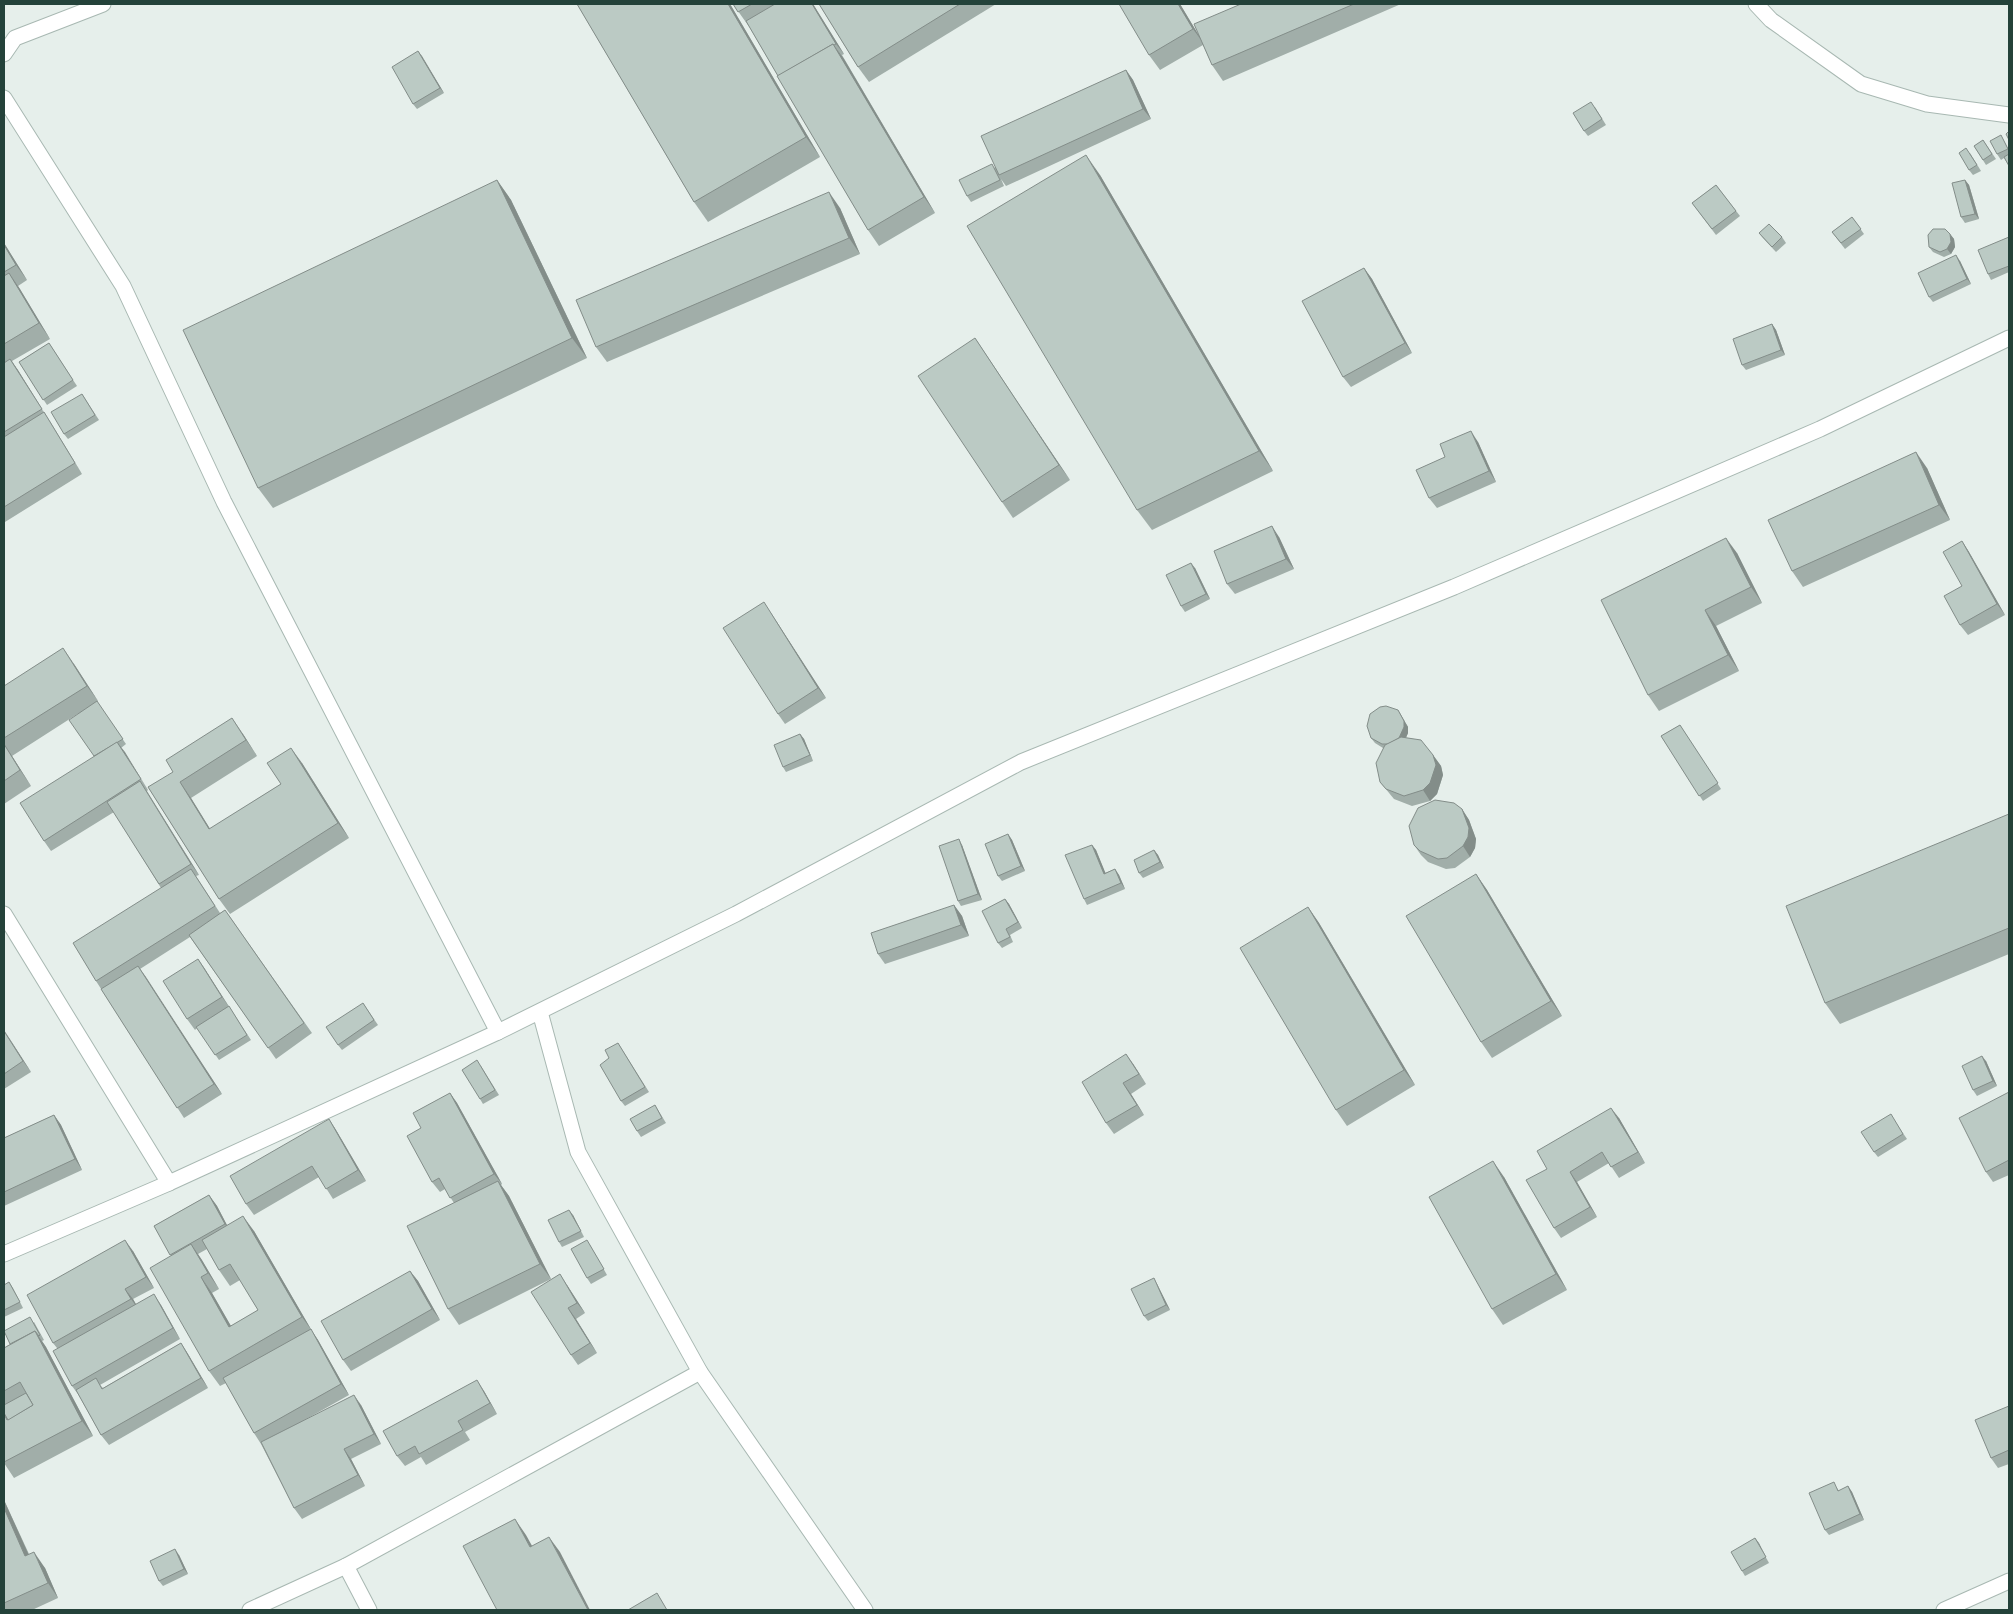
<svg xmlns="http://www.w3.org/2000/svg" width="2013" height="1614" font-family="Lato,sans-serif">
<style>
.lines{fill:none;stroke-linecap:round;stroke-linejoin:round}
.minor-casing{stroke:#a8b8b2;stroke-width:17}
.tertiary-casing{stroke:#a8b8b2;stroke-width:17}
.minor{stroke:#fff;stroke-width:15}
.tertiary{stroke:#fff;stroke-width:15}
.wall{fill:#a1aea9;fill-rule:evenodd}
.shaded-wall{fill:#838d89}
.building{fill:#bbcac4;stroke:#838d89}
</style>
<rect width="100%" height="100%" fill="#e6efeb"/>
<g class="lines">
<g class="minor-casing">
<g id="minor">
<path d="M1756,4L1771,20L1861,84L1927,104L2009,115"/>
<path d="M4,54L15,38L103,4"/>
<path d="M4,98L123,286L224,502L498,1032"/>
<path d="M4,914L169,1183"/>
<path d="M540,1012L578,1152L700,1372L865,1610"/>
<path d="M4,1254L169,1183L498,1032L736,914L1021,762L1454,587L1820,429L2009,338"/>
<path d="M346,1566L369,1610"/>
<path d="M250,1610L346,1566L700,1372"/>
</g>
</g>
<g class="tertiary-casing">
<path id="tertiary" d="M1944,1610L2009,1581"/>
</g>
<use href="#minor" class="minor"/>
<use href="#tertiary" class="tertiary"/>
</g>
<g class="wall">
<path d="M577,4H730L820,157L708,222L694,202Z"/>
<path d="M733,4H813L844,54L842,55L935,213L879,246L868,230L750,28Z"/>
<path d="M819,4H996L869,82L858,67Z"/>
<path d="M1180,4L1199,36L1241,4H1401L1223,81L1212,65L1203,45L1160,70L1149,55Z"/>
<path d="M418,51L444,93L417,109L413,104Z"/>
<path d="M1126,70L1133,80L1151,119L1006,186L1001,179L1004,186L971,202L967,196L995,167Z"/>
<path d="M1595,107L1606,125L1588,136L1584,131Z"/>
<path d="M2001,135L2009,150V166L2004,158L2001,160L1997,154Z"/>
<path d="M1983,140L1996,159L1986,165L1974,146Z"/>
<path d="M1970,153L1981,171L1973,175L1969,170Z"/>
<path d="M1100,175L1273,471L1152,530L1137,510Z"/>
<path d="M497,180L511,200L587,358L273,508L258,488Z"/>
<path d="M1965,180L1969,185L1979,219L1965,223L1961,217Z"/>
<path d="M1716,185L1740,216L1716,235L1692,203Z"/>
<path d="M840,208L860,254L607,362L596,347Z"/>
<path d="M1852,217L1864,234L1845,249L1832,232Z"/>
<path d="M1759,233L1782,237L1786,243L1776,252L1763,238Z"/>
<path d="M1950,234L1954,239L1955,247L1951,254L1944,257L1933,252L1929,247Z"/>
<path d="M2009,237V272L1991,280L1988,274Z"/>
<path d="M4,243L27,280L18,286L50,339L12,361L82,474L5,522L4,520Z"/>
<path d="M1960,261L1971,284L1933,302L1929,297Z"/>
<path d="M1364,268L1372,279L1412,353L1351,387L1343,377Z"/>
<path d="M1772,324L1776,330L1785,355L1746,370L1742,365Z"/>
<path d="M975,338L1070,480L1013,518L1002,502Z"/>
<path d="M49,343L77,386L47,405L19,362Z"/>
<path d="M82,394L99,420L68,439L64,434Z"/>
<path d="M1478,442L1496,482L1437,508L1429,498L1445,457Z"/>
<path d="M1927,468L1950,520L1803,587L1792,571Z"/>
<path d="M1279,537L1294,569L1235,594L1227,584Z"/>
<path d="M1962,541L1969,552L2005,615L1968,635L1960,625L1962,586Z"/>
<path d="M1737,553L1762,603L1716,626L1739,671L1659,711L1648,695Z"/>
<path d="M1195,568L1210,599L1185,612L1181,606Z"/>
<path d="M771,613L826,698L785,724L778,714Z"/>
<path d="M74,664L98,701L97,702L126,744L121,748L148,790L147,791L199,875L196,876L220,913L225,910L312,1033L276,1059L190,937L140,969L222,1094L184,1118L96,981L161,888L114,812L51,851L44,841L94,756L79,713L12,756L31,786L4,804V686Z"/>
<path d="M1398,710L1408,727V733L1406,738L1433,755L1441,766L1443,775L1437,794L1430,801L1412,806L1394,799L1380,782L1383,748L1375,743L1371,738Z"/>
<path d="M1680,725L1721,789L1703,801L1661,736Z"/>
<path d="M243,734L257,756L191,798L210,829L281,784L302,763L349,838L230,914L219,899L148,787Z"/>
<path d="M800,734L804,739L813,761L786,772L783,767Z"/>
<path d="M1462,809L1469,820L1476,839L1475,848L1470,857L1455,868L1446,869L1428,862L1421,855L1414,845Z"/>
<path d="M2009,814V954L1840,1024L1825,1003Z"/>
<path d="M1008,834L1012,840L1025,871L1002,881L998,876Z"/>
<path d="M962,845L982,900L961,906L958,901Z"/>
<path d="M1092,845L1096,850L1105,873L1115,869L1119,875L1125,889L1087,905L1084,899Z"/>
<path d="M1154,850L1158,855L1164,868L1143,878L1139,873Z"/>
<path d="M1476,874L1487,890L1562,1016L1492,1058L1481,1042Z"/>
<path d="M1005,899L1009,904L1022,928L1010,935L1013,942L1002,948L998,943Z"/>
<path d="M954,905L962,916L969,936L885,964L878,954Z"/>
<path d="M1308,907L1319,923L1415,1085L1347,1126L1336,1110Z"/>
<path d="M198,959L251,1040L219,1060L197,1028L195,1030L187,1019Z"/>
<path d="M363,1003L378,1025L342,1050L338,1045Z"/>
<path d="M4,1030L31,1072L4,1089Z"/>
<path d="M618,1043L649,1092L625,1106L621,1101L609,1058Z"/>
<path d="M1126,1054L1146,1084L1131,1094L1144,1115L1114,1134L1106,1123Z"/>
<path d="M1986,1061L1997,1086L1977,1096L1973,1090Z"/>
<path d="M481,1066L499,1095L483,1104L480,1099Z"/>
<path d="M2009,1092V1175L1993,1182L1986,1172Z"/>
<path d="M450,1093L457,1103L502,1184L501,1185L509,1196L551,1279L459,1325L448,1309L454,1203L445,1189L440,1192L432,1182L421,1128Z"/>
<path d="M655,1105L666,1123L641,1137L637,1131Z"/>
<path d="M54,1115L61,1125L82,1170L4,1206V1138Z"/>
<path d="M1619,1118L1645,1163L1619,1178L1609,1163L1577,1182L1597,1217L1561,1238L1554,1228L1547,1169Z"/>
<path d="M329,1119L336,1130L366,1181L333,1199L319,1177L254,1215L246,1204Z"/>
<path d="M1894,1120L1907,1139L1878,1157L1874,1152Z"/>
<path d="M1504,1177L1567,1290L1503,1325L1492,1309Z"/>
<path d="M209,1195L217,1206L227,1225L254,1231L312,1331L318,1340L349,1395L301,1422L361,1405L381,1444L351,1459L365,1486L302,1519L294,1508L261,1444L254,1433L226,1383L220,1386L209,1371L171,1256L154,1226ZM207,1249L219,1270L230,1286L240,1280L258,1310L231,1326L212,1293L219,1289L198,1254Z"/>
<path d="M573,1215L584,1237L562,1247L559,1242Z"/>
<path d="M590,1245L607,1275L591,1284L587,1278Z"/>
<path d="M133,1251L154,1288L133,1299L136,1304L161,1305L180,1339L100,1385L103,1388L181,1343L188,1354L208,1388L109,1445L101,1435L78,1394L72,1386L57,1348L53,1343Z"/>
<path d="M410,1271L418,1281L440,1320L351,1371L343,1360Z"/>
<path d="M9,1282L13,1288L23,1308L4,1317V1285Z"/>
<path d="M1157,1284L1170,1310L1148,1321L1144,1316Z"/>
<path d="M567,1285L585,1313L576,1319L597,1353L578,1365L571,1355Z"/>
<path d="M34,1322L44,1340L42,1341L46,1347L93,1436L14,1478L4,1463V1348L10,1344Z"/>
<path d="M484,1391L497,1414L465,1432L470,1440L426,1465L421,1457L405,1466L397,1456Z"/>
<path d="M2009,1406V1464L1998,1468L1991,1458Z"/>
<path d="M1848,1486L1852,1492L1864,1520L1829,1535L1825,1530L1837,1488L1839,1491Z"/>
<path d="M4,1500L29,1554L45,1568L58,1598L32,1610H4Z"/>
<path d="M1755,1538L1769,1563L1745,1576L1742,1571Z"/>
<path d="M179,1555L188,1574L163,1586L159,1581Z"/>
</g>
<g class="shaded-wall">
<path d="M728,4H730L820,157L806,137Z"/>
<path d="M812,4H813L844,54L836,44Z"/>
<path d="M1178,4H1180L1204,44L1193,29Z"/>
<path d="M833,44L844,59L935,213L924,197Z"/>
<path d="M418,51L422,56L444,93L440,88Z"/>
<path d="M1126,70L1133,80L1151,119L1143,109Z"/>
<path d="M1086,155L1100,175L1273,471L1259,451Z"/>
<path d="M497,180L511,200L587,358L572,338Z"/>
<path d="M1965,180L1969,185L1979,219L1975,214Z"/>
<path d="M829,192L840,208L860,254L849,238Z"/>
<path d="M1950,234L1954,239L1955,247L1951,254L1947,249Z"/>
<path d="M4,243L27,280L16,265L4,245Z"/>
<path d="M1956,255L1960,261L1971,284L1967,279Z"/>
<path d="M1364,268L1372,279L1412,353L1405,343Z"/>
<path d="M9,273L20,289L50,339L39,323Z"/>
<path d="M1772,324L1776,330L1785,355L1781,350Z"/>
<path d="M975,338L985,354L1070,480L1059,465Z"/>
<path d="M10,359L18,370L49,420L42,409Z"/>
<path d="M44,412L51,423L82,474L75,463Z"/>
<path d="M1471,431L1478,442L1496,482L1489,471Z"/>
<path d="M1916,452L1927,468L1950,520L1939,505Z"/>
<path d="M1272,526L1279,537L1294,569L1286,559Z"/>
<path d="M1726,538L1737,553L1762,603L1751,587Z"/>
<path d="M1962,541L1969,552L2005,615L1997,604Z"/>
<path d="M1191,563L1195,568L1210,599L1206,594Z"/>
<path d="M764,602L771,613L826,698L818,688Z"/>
<path d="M1705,610L1716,626L1739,671L1728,655Z"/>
<path d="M63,648L74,664L98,701L87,686Z"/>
<path d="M1398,710L1408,727V733L1403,744L1399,738Z"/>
<path d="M232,718L243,734L257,756L246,740Z"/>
<path d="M800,734L804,739L813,761L810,755Z"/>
<path d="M117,742L125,752L148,790L141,779Z"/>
<path d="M4,744L12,756L31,786L20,770Z"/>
<path d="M291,748L302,763L349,838L338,823Z"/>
<path d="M1433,755L1441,766L1443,775L1437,794L1430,801L1423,790Z"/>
<path d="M140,781L147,792L199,875L191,864Z"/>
<path d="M180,782L191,798L220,845L209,829Z"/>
<path d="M1462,809L1469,820L1476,839L1475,848L1470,857L1463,846Z"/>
<path d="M1008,834L1012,840L1025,871L1021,866Z"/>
<path d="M959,839L962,845L982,900L978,894Z"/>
<path d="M1092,845L1096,850L1108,879L1104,874Z"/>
<path d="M1154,850L1158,855L1164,868L1160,862Z"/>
<path d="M1115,869L1119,875L1125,889L1121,883Z"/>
<path d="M1476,874L1487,890L1562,1016L1551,1001Z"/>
<path d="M1005,899L1009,904L1022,928L1018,922Z"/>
<path d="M954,905L962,916L969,936L961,925Z"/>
<path d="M1308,907L1319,923L1415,1085L1404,1070Z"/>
<path d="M198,959L205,969L229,1007L222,997Z"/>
<path d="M138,966L146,977L222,1094L214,1084Z"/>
<path d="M4,1030L31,1072L23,1061Z"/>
<path d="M1126,1054L1134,1065L1146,1084L1139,1074Z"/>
<path d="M1982,1056L1986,1061L1997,1086L1993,1081Z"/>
<path d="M1123,1083L1131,1094L1144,1115L1137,1105Z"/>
<path d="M450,1093L457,1103L502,1184L494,1174Z"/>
<path d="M1611,1108L1619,1118L1645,1163L1638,1152Z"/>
<path d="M54,1115L61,1125L82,1170L75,1159Z"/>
<path d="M329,1119L336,1130L366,1181L358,1170Z"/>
<path d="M1493,1161L1504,1177L1567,1290L1556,1274Z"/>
<path d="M1570,1172L1577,1182L1597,1217L1590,1207Z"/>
<path d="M498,1181L509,1196L551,1279L540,1264Z"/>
<path d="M209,1195L217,1206L232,1235L225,1224Z"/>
<path d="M569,1210L573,1215L584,1237L581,1231Z"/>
<path d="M243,1216L254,1231L312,1331L318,1340L349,1395L341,1384L312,1331L302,1317Z"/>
<path d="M125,1240L133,1251L154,1288L146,1277Z"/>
<path d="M191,1244L202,1260L219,1289L208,1273Z"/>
<path d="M410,1271L418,1281L440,1320L432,1309Z"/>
<path d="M560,1274L567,1285L585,1313L577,1303Z"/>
<path d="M201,1277L212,1293L240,1342L229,1327Z"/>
<path d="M1154,1278L1170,1310L1166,1305Z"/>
<path d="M125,1289L133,1299L139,1310L131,1299Z"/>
<path d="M154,1294L161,1305L180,1339L173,1328Z"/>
<path d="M568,1308L576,1319L597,1353L590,1343Z"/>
<path d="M35,1331L46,1347L93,1436L82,1421Z"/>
<path d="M181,1343L188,1354L208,1388L201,1378Z"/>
<path d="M477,1380L484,1391L497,1414L490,1403Z"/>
<path d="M354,1395L361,1405L381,1444L374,1434Z"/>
<path d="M344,1449L351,1459L365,1486L358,1475Z"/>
<path d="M1848,1486L1852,1492L1864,1520L1860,1514Z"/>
<path d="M4,1500L36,1571L25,1556L4,1508Z"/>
<path d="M515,1519L526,1535L541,1562L530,1547Z"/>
<path d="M549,1537L560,1552L590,1610H588Z"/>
<path d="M1755,1538L1759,1543L1769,1563L1766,1557Z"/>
<path d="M175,1549L179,1555L188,1574L184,1569Z"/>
<path d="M34,1552L45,1568L58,1598L48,1583Z"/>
</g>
<g class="building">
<path d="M577,4H728L806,137L694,202Z"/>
<path d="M733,4H752L738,12Z"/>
<path d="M775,4H812L836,44L834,45L833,44L778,76L746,21Z"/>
<path d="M819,4H960L858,67Z"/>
<path d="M1119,4H1178L1193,29L1149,55Z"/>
<path d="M1241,4H1354L1212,65L1194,24Z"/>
<path d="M833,44L924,197L868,230L777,76Z"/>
<path d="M418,51L440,88L413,104L392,67Z"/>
<path d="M1126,70L1143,109L999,175L981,136Z"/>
<path d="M1591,102L1602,119L1584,131L1573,113Z"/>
<path d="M2009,131V140L2006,134Z"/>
<path d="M2001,135L2008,149L1997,154L1990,141Z"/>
<path d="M1983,140L1992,154L1983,160L1974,146Z"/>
<path d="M1966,148L1977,165L1969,170L1959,153Z"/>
<path d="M2009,154V166L2004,157Z"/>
<path d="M1086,155L1259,451L1137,510L967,226Z"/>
<path d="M992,164L1000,180L967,196L959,180Z"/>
<path d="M497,180L572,338L258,488L183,330Z"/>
<path d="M1965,180L1975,214L1961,217L1952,183Z"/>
<path d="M1716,185L1736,211L1712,229L1692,203Z"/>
<path d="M829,192L849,238L596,347L576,300Z"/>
<path d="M1852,217L1861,229L1841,243L1832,232Z"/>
<path d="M1769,224L1782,237L1772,247L1759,233Z"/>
<path d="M1933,229H1945L1950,234L1951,242L1947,249L1940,252L1929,247L1928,235Z"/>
<path d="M2009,237V266L1988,274L1978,250Z"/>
<path d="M4,245L16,265L4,272Z"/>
<path d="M1956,255L1967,279L1929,297L1918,273Z"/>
<path d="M1364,268L1405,343L1343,377L1302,301Z"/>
<path d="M9,273L39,323L4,344V276Z"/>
<path d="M1772,324L1781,350L1742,365L1733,339Z"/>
<path d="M975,338L1059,465L1002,502L918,376Z"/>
<path d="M49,343L73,380L43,400L19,362Z"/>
<path d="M10,359L42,409L4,432V363Z"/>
<path d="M82,394L95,415L64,434L51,412Z"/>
<path d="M44,412L75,463L4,507V437Z"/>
<path d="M1471,431L1489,471L1429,498L1416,470L1445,457L1440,444Z"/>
<path d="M1916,452L1939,505L1792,571L1768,520Z"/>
<path d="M1272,526L1286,559L1227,584L1214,551Z"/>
<path d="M1726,538L1751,587L1705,610L1728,655L1648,695L1601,600Z"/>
<path d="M1962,541L1997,604L1960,625L1944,596L1962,586L1943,552Z"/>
<path d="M1191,563L1206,594L1181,606L1166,575Z"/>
<path d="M764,602L818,688L778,714L723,628Z"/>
<path d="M63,648L87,686L4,738V686Z"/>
<path d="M97,701L123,739L94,756L69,720Z"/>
<path d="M1386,706L1398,710L1404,721V727L1399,738L1388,744H1382L1371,738L1367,726L1370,714L1380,707Z"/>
<path d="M232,718L246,740L180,782L209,829L281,784L267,763L291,748L338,823L219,899L148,787L173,772L166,760Z"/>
<path d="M1680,725L1718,783L1699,796L1661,736Z"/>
<path d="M800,734L810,755L783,767L774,745Z"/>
<path d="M1401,737L1421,740L1433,755L1436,765L1430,783L1423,790L1404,796L1386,789L1380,782L1376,763L1385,745Z"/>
<path d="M117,742L141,779L44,841L20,803Z"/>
<path d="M4,744L20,770L4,781Z"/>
<path d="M140,781L191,864L159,884L107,802Z"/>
<path d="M1435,800L1454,803L1462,809L1469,828L1468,837L1463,846L1447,858L1438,859L1420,851L1414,845L1409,826L1418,808Z"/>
<path d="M2009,814V928L1825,1003L1786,906Z"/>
<path d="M1008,834L1021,866L998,876L985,844Z"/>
<path d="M959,839L978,894L958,901L939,846Z"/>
<path d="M1092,845L1104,874L1115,869L1121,883L1084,899L1065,855Z"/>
<path d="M1154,850L1160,862L1139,873L1134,860Z"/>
<path d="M191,869L215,906L96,981L73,943Z"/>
<path d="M1476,874L1551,1001L1481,1042L1406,916Z"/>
<path d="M1005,899L1018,922L1006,929L1010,937L998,943L982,911Z"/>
<path d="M954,905L961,925L878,954L871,933Z"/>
<path d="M1308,907L1404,1070L1336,1110L1240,948Z"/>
<path d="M225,910L304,1023L268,1048L189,935Z"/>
<path d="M198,959L222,997L187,1019L163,981Z"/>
<path d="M138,966L214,1084L177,1108L101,989Z"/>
<path d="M363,1003L374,1020L338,1045L326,1027Z"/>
<path d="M229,1006L247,1035L215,1055L196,1027Z"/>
<path d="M4,1031L23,1061L4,1074Z"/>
<path d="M618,1043L645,1087L621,1101L600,1065L609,1058L605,1050Z"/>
<path d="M1126,1054L1139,1074L1123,1083L1137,1105L1106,1123L1082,1082Z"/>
<path d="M1982,1056L1993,1081L1973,1090L1962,1066Z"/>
<path d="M477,1060L495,1090L480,1099L462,1070Z"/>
<path d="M2009,1092V1160L1986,1172L1959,1118Z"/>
<path d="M450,1093L494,1174L450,1198L439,1178L432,1182L407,1136L421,1128L413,1113Z"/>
<path d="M655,1105L662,1118L637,1131L630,1119Z"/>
<path d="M1611,1108L1638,1152L1611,1167L1602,1152L1570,1172L1590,1207L1554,1228L1526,1180L1547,1169L1537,1151Z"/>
<path d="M1891,1114L1903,1134L1874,1152L1861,1132Z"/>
<path d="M54,1115L75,1159L4,1192V1138Z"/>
<path d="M329,1119L358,1170L326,1189L312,1166L246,1204L230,1176Z"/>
<path d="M1493,1161L1556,1274L1492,1309L1429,1197Z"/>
<path d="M498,1181L540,1264L448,1309L407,1226Z"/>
<path d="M209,1195L225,1224L170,1255L154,1226Z"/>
<path d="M569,1210L581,1231L559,1242L548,1220Z"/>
<path d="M243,1216L302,1317L209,1371L150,1268L191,1244L208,1273L201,1277L229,1327L258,1310L230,1264L219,1270L202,1240Z"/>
<path d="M125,1240L146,1277L125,1289L131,1299L53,1343L27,1295Z"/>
<path d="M587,1240L604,1269L587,1278L571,1249Z"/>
<path d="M410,1271L432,1309L343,1360L321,1321Z"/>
<path d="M560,1274L577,1303L568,1308L590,1343L571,1355L531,1292Z"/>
<path d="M1154,1278L1166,1305L1144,1316L1131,1289Z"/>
<path d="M9,1282L20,1302L4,1310V1285Z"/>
<path d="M154,1294L173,1328L72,1386L53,1351Z"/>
<path d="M30,1317L40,1335L39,1336L35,1331L10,1344L4,1331Z"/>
<path d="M311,1329L341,1384L254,1433L223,1378Z"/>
<path d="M35,1331L82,1421L4,1462V1414L7,1420L33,1405L20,1382L4,1391V1348Z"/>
<path d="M181,1343L201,1378L101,1435L76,1390L96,1378L102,1389Z"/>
<path d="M477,1380L490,1403L458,1421L463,1430L419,1454L415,1446L397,1456L383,1431Z"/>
<path d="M26,1393L33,1405L8,1420L4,1413V1405Z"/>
<path d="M354,1395L374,1434L344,1449L358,1475L294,1508L261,1442Z"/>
<path d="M2009,1406V1450L1991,1458L1975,1420Z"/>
<path d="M1834,1482L1838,1491L1848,1486L1860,1514L1825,1530L1809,1493Z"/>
<path d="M4,1508L25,1556L34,1552L48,1583L4,1603Z"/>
<path d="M515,1519L530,1547L549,1537L588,1610H497L463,1546Z"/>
<path d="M1755,1538L1766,1557L1742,1571L1731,1552Z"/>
<path d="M175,1549L184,1569L159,1581L150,1561Z"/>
<path d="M657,1593L667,1610H628Z"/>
</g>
<rect width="2013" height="1614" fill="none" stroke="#24423a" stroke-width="10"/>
</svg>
